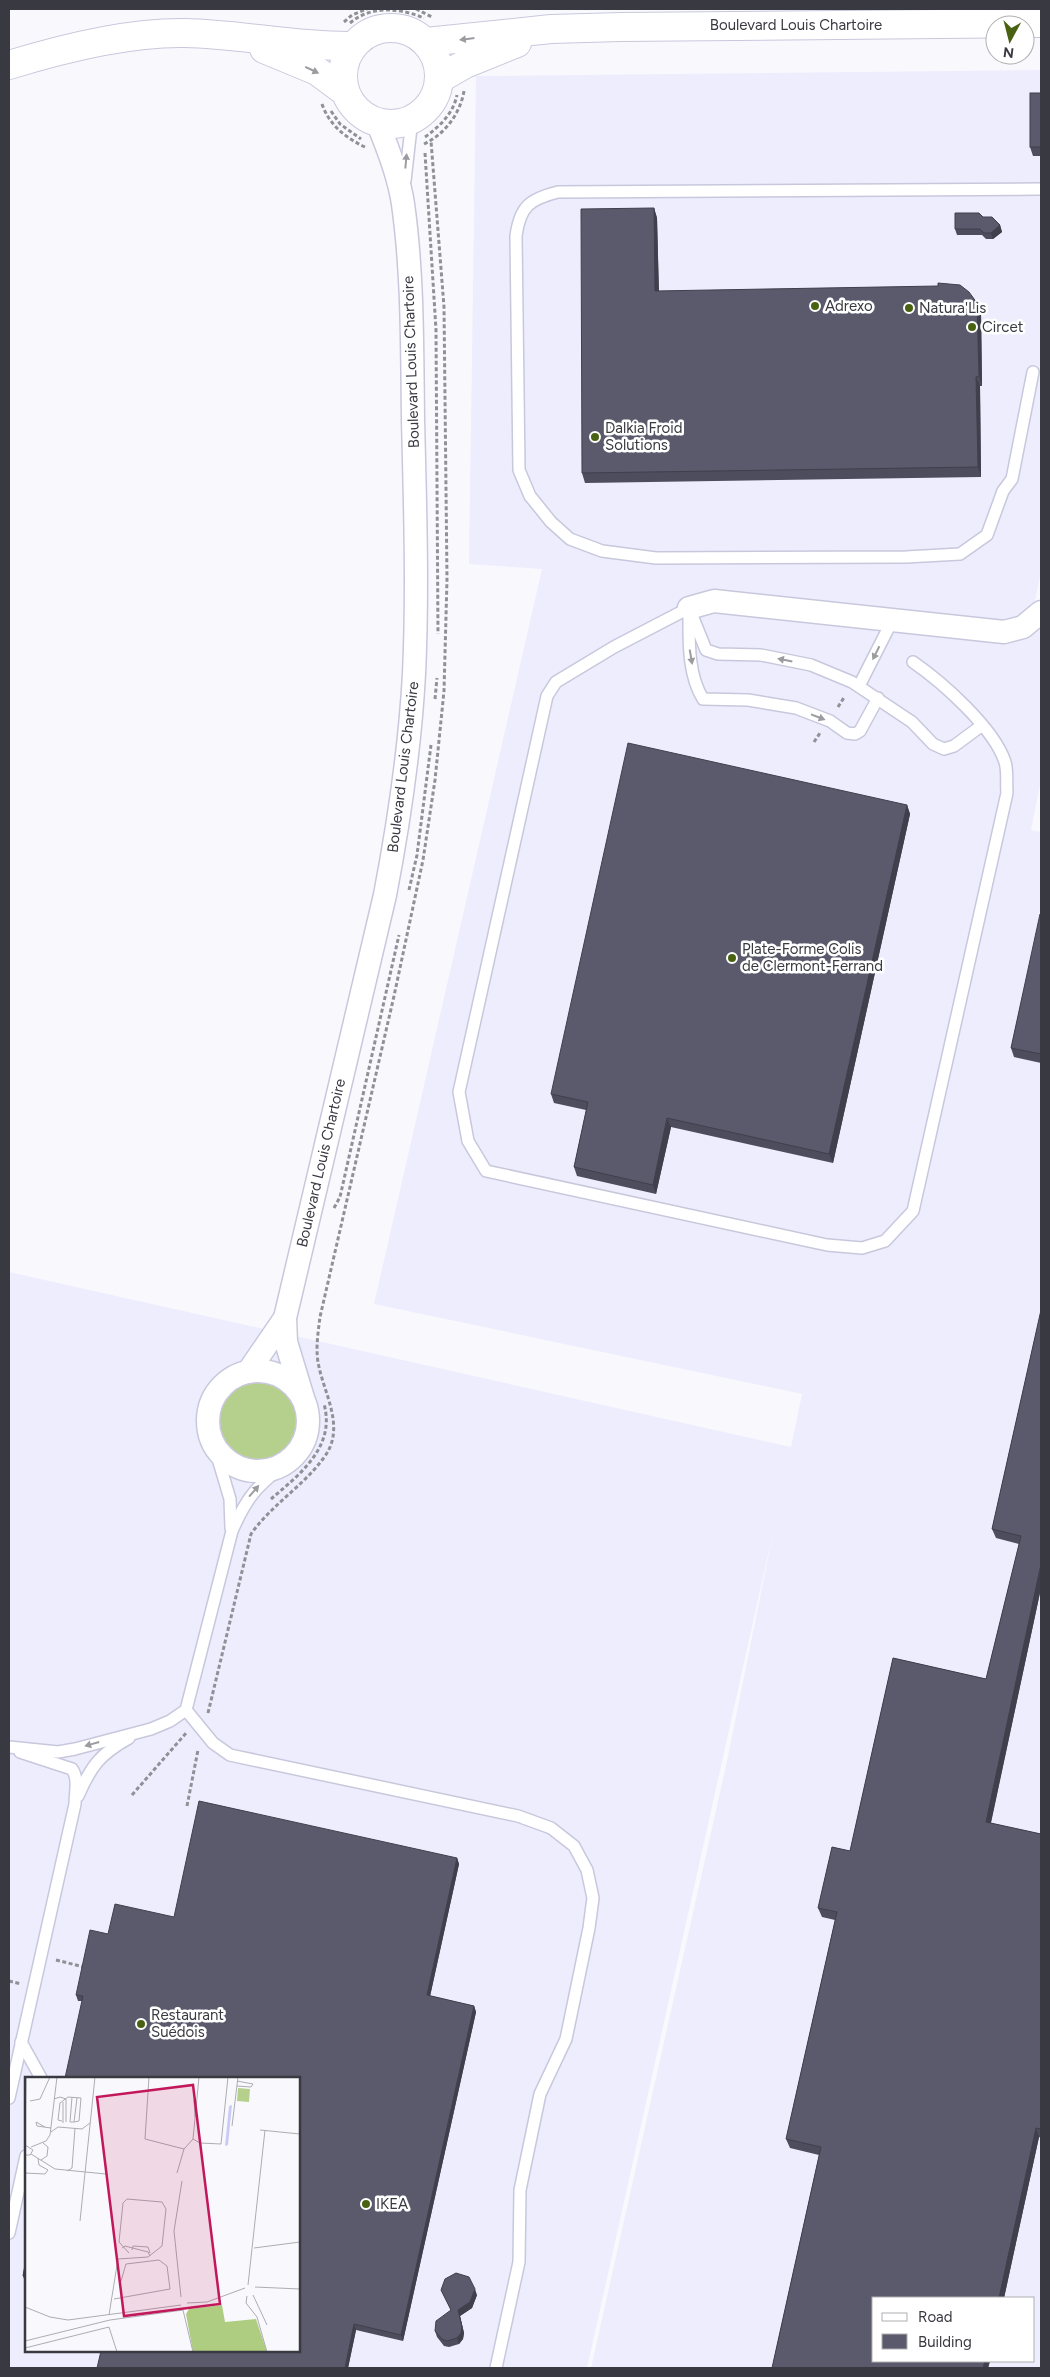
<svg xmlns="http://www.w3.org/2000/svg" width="1050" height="2377" font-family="Figtree,sans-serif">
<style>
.built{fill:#ededfe;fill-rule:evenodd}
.green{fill:#b5d08d}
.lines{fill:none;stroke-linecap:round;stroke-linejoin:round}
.lane-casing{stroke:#c8c8dd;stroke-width:14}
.street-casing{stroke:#c8c8dd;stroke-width:25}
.secondary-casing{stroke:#c8c8dd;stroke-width:30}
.path{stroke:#909097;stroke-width:3;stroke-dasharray:4 2.5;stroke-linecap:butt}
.lane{stroke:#fff;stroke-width:11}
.street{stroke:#fff;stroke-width:22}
.secondary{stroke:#fff;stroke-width:28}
.wall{fill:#4e4d5e}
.shaded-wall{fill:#403f4c}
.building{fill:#5b5a6d;stroke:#403f4c}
.oneway{fill:#9c9ca0}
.poi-dot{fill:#496212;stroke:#fff;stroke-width:2}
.labels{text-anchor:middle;stroke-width:5;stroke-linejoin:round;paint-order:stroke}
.street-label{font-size:15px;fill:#393941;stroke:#fff}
.poi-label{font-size:15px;fill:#393941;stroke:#fff;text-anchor:start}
.inset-road{fill:none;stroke:#acacb2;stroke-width:1}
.view{fill:#c2185b;fill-opacity:0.15;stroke:#c2185b;stroke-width:2.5}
.inset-edge{fill:none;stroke:#393941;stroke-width:2.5}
</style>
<rect width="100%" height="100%" fill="#f9f9fd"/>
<path class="built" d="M1041,70V571L1032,616L1041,632V780L1031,830L1041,832V2368H591L727,1761L774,1528L587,2368H9V1272L791,1447L802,1394L374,1304L542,569L469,564L476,76ZM26,2078H299V2351H26ZM874,2298H1034V2361H874Z"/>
<circle class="green" cx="258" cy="1421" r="41"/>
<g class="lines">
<g class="lane-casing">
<g id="lane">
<path d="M405,181L412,119"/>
<path d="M1033,372L1012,479L1003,491L987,535L960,554L906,557L656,558L602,551L570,539L551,522L530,496L519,470L516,236C520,206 530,199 558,192L1041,189"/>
<path d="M689,608L614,647L556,682L547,696L459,1092L468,1141L486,1171L827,1245L862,1248L885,1241L913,1211L1007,793C1006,784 1008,771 1005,762C994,728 942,682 913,662"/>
<path d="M689,608L706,650L718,654L761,655L811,665L852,682L912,722L933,744L944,749L954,746L981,726"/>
<path d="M689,615C689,642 688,675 703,699L748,700L796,708L830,721L847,733L855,734L860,731L878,698"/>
<path d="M859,686L892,621"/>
<path d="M213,1442L230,1499L231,1528"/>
<path d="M186,1710L213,1743L230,1755L518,1816L551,1828L574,1846L587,1870L593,1898L589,1928L566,2039L540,2094L520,2190L519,2262L496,2368"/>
<path d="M9,1747L58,1752L75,1749L151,1729L170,1721L186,1710L232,1531C248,1494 258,1486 289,1460"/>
<path d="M78,1796C91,1766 100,1754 129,1738"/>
<path d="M21,2042L41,2078"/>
<path d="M9,2098L75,1804C75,1792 79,1779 72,1769L20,1752"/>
<path d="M9,2233L26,2156"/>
</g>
</g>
<g class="street-casing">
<g id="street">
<path d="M689,608L714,601L1004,632L1023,627L1041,612"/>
<circle cx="258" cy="1421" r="50"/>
<path d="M248,1372L285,1318"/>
<path d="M303,1398L286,1342L285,1318L385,895C399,822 410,748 414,674C418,589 415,504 413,419C412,348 413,275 403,204C399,176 388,148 377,122"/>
</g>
</g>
<g class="secondary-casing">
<g id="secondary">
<circle cx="391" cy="76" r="48"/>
<path d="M426,42L551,29L621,27L1041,23"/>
<path d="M264,49L317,71L344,91"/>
<path d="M9,65C61,49 130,32 185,33C241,34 296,47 352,46"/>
<path d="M439,79L465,64L517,43"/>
</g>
</g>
<g class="path">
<path d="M416,9L432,17"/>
<path d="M344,22L352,15L367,9"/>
<path d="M350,23C371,5 400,8 424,18"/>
<path d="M322,104C329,125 346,138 365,147"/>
<path d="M331,111L340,124L361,139"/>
<path d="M425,137C440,126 453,114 457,95"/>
<path d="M424,144C445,134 460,114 464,91"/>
<path d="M425,153L436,330L438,634"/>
<path d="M435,699L437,678"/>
<path d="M838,707L845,696"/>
<path d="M814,742L820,733"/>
<path d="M409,890L417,855L431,745"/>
<path d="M334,1208L340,1197L399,935"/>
<path d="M271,1499C299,1475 336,1447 324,1404"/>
<path d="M208,1713L251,1534C272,1504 304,1486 325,1456C345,1428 325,1395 319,1367C315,1351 318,1333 320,1317L394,996L423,860L435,780L444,691L447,579L444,307L431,141"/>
<path d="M132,1795L187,1732"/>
<path d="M187,1806L198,1750"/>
<path d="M56,1960L84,1967"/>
<path d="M9,1981L21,1984"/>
</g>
<use href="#lane" class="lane"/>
<use href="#street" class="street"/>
<use href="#secondary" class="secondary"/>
</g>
<g class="wall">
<path d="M1041,93V156H1033L1030,147Z"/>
<path d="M654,208L657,218L659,291L981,312L982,386H980L981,477L585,483L582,473Z"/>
<path d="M983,217L1000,225L1002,232L993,239H986L982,235H957L955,229Z"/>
<path d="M907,805L910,814L833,1163L671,1127L656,1194L577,1176L574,1167L586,1110L554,1103L551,1094Z"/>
<path d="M1041,915V1063L1014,1057L1011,1048Z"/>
<path d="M1041,1310V1588L991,1823L1041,1834V2138L1039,2137L1004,2298H874V2361H990L988,2368H772L819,2155L790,2148L786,2139L835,1920L822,1917L818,1908L832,1847L850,1851L893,1658L986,1679L1019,1544L996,1538L992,1529Z"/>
<path d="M457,1858L459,1864L430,1996L474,2006L476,2012L403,2341L356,2330L348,2368H97L299,2351L82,2001H78L76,1995L174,1917Z"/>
<path d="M26,2259V2282H25L23,2276Z"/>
<path d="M441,2290L477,2295L472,2308L460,2316L464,2333L463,2339L459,2344L449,2347L444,2346L437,2337L435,2331L451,2310Z"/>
</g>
<g class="shaded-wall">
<path d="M654,208L657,218L659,300L655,291Z"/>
<path d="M1000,225L1002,232L993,239L991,233Z"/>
<path d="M977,303L981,312L982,386L979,376Z"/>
<path d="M976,377L980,386L981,477L978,467Z"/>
<path d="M907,805L910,814L833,1163L829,1154Z"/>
<path d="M667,1118L671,1127L656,1194L653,1185Z"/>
<path d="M1041,1564V1588L989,1831L986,1822Z"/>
<path d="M457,1858L459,1864L429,2001L427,1995Z"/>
<path d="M474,2006L476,2012L403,2341L401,2335Z"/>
<path d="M1036,2128L1039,2137L1004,2298H999Z"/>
<path d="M475,2289L477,2295L472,2308L460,2316L464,2333L463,2339L459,2344L457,2338L458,2310Z"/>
<path d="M354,2324L356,2330L348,2368H345Z"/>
<path d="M985,2361H990L988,2368H983Z"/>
</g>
<g class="building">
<rect x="1030" y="93" width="11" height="54"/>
<path d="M654,208L655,291L938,286V283L960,285L969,292L977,303L979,376L976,377L978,467L582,473L581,209Z"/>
<path d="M955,213H979L983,217H992L1000,225L991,233H984L980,229H955Z"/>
<path d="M628,743L907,805L829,1154L667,1118L653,1185L574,1167L588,1102L551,1094Z"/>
<path d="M1040,914L1041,915V1054L1011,1048Z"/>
<path d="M1041,1310V1564L986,1822L1041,1834V2129L1036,2128L999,2298H874V2361H985L983,2368H772L821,2147L786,2139L837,1912L818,1908L832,1847L850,1851L893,1658L986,1679L1021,1536L992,1529Z"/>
<path d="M199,1801L457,1858L427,1995L474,2006L401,2335L354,2324L345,2368H97L101,2351H299V2078H65L83,1996L76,1995L90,1930L108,1934L115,1904L174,1917Z"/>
<path d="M26,2259V2277L23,2276Z"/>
<path d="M456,2273L469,2277L475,2289L470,2302L458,2310L462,2327L461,2333L457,2338L447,2341L442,2339L435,2331L436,2321L451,2310L441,2290L445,2279Z"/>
</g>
<defs><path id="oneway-solid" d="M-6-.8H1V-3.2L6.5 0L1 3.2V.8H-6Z" transform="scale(1.25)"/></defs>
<g class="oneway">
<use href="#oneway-solid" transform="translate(467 39) rotate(173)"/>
<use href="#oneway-solid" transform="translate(312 70) rotate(25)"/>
<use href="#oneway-solid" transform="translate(406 161) rotate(-85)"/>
<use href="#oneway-solid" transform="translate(876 653) rotate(117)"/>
<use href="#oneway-solid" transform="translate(691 657) rotate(80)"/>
<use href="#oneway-solid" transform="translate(785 660) rotate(-169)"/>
<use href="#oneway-solid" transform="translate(818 717) rotate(21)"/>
<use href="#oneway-solid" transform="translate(254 1491) rotate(-49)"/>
<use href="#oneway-solid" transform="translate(92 1744) rotate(164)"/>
</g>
<g class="poi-dot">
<circle cx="815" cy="306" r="5"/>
<circle cx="909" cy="308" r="5"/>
<circle cx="972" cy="327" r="5"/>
<circle cx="595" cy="437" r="5"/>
<circle cx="732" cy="958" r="5"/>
<circle cx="141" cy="2024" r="5"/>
<circle cx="366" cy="2204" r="5"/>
</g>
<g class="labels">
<g class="street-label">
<text x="796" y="30">Boulevard Louis Chartoire</text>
<text transform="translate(411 362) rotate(-92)" y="5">Boulevard Louis Chartoire</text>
<text transform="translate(403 767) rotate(-83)" y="5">Boulevard Louis Chartoire</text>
<text transform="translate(321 1163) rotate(-77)" y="5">Boulevard Louis Chartoire</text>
</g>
<g class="poi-label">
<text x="825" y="311">Adrexo</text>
<text x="919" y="313">Natura'Lis</text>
<text x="982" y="332">Circet</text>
<text x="605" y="433">Dalkia Froid<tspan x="605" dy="17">Solutions</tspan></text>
<text x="742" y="954">Plate-Forme Colis<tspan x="742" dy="17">de Clermont-Ferrand</tspan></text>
<text x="151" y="2020">Restaurant<tspan x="151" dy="17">Suédois</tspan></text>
<text x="376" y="2209">IKEA</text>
</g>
</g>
<g transform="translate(25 2077)">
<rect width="275" height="275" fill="#f9f9fd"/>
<path d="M213,11L225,12L224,25L212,24Z" fill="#b5d08d"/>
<path d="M197,228L200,245L231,242L242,275H168L161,237L164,232Z" fill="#afcd80"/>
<path d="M207,28L203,68L200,69L204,29Z" fill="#cacaf8"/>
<path class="inset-road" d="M124,0L120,62L159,72M212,9L226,10L228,7L212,4M47,20L45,45H49L52,21M29,22L35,20L41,22V45M169,23L170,40M5,24L15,22L25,0M37,44L33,43L35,26L43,20L56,21L54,44L49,45M38,46V25M207,49L213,0M20,50L11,45L12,49L26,51M235,53L275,57M26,55L33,50L57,52L65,46M168,62L175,66L196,67L203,0M0,68L1,0M0,68L8,73L5,78H0M6,70L21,64L25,58L32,0M6,77L30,92L81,97M13,81L14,88L23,93M16,83L22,79L23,70L18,66M42,94L47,91L50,51M0,96L20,97L23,93M152,96L159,72L168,62L174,0M55,144L70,0M97,171L100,169L123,175L125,179M229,171L275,165M107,173L108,169L123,170L125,176M223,208L240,53M230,210L275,212M228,218L242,248M222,219L221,226L232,240L242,275M156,220L149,154L157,104M89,222L145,212L142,189L134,183L101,187L96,204M162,226L182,225L220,211M0,230L25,240L43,243L156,228M84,238L93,182L123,180L137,169L141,132L137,125L102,122L98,126L94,165L104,176M0,264L85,243L158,233L168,275M0,271L84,250L92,275"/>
<path class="view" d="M168,8L195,227L99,239L72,20Z"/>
<rect width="275" height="275" class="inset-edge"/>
</g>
<rect width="1050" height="2377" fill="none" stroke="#393941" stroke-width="20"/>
<rect x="872" y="2297" width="162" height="65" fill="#ffffff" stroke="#b0b0b3"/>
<rect x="882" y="2313" width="25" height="8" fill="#ffffff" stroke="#b0b0b3"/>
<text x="918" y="2322" font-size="15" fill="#393941">Road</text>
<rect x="882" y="2334" width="25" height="15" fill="#5b5a6d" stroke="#b0b0b3"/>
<text x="918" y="2347" font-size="15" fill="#393941">Building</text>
<g transform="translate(1010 40) rotate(187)"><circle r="24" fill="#ffffff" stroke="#b0b0b3"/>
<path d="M0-4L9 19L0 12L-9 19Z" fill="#496212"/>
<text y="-8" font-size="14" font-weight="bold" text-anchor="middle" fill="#393941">N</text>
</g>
</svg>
